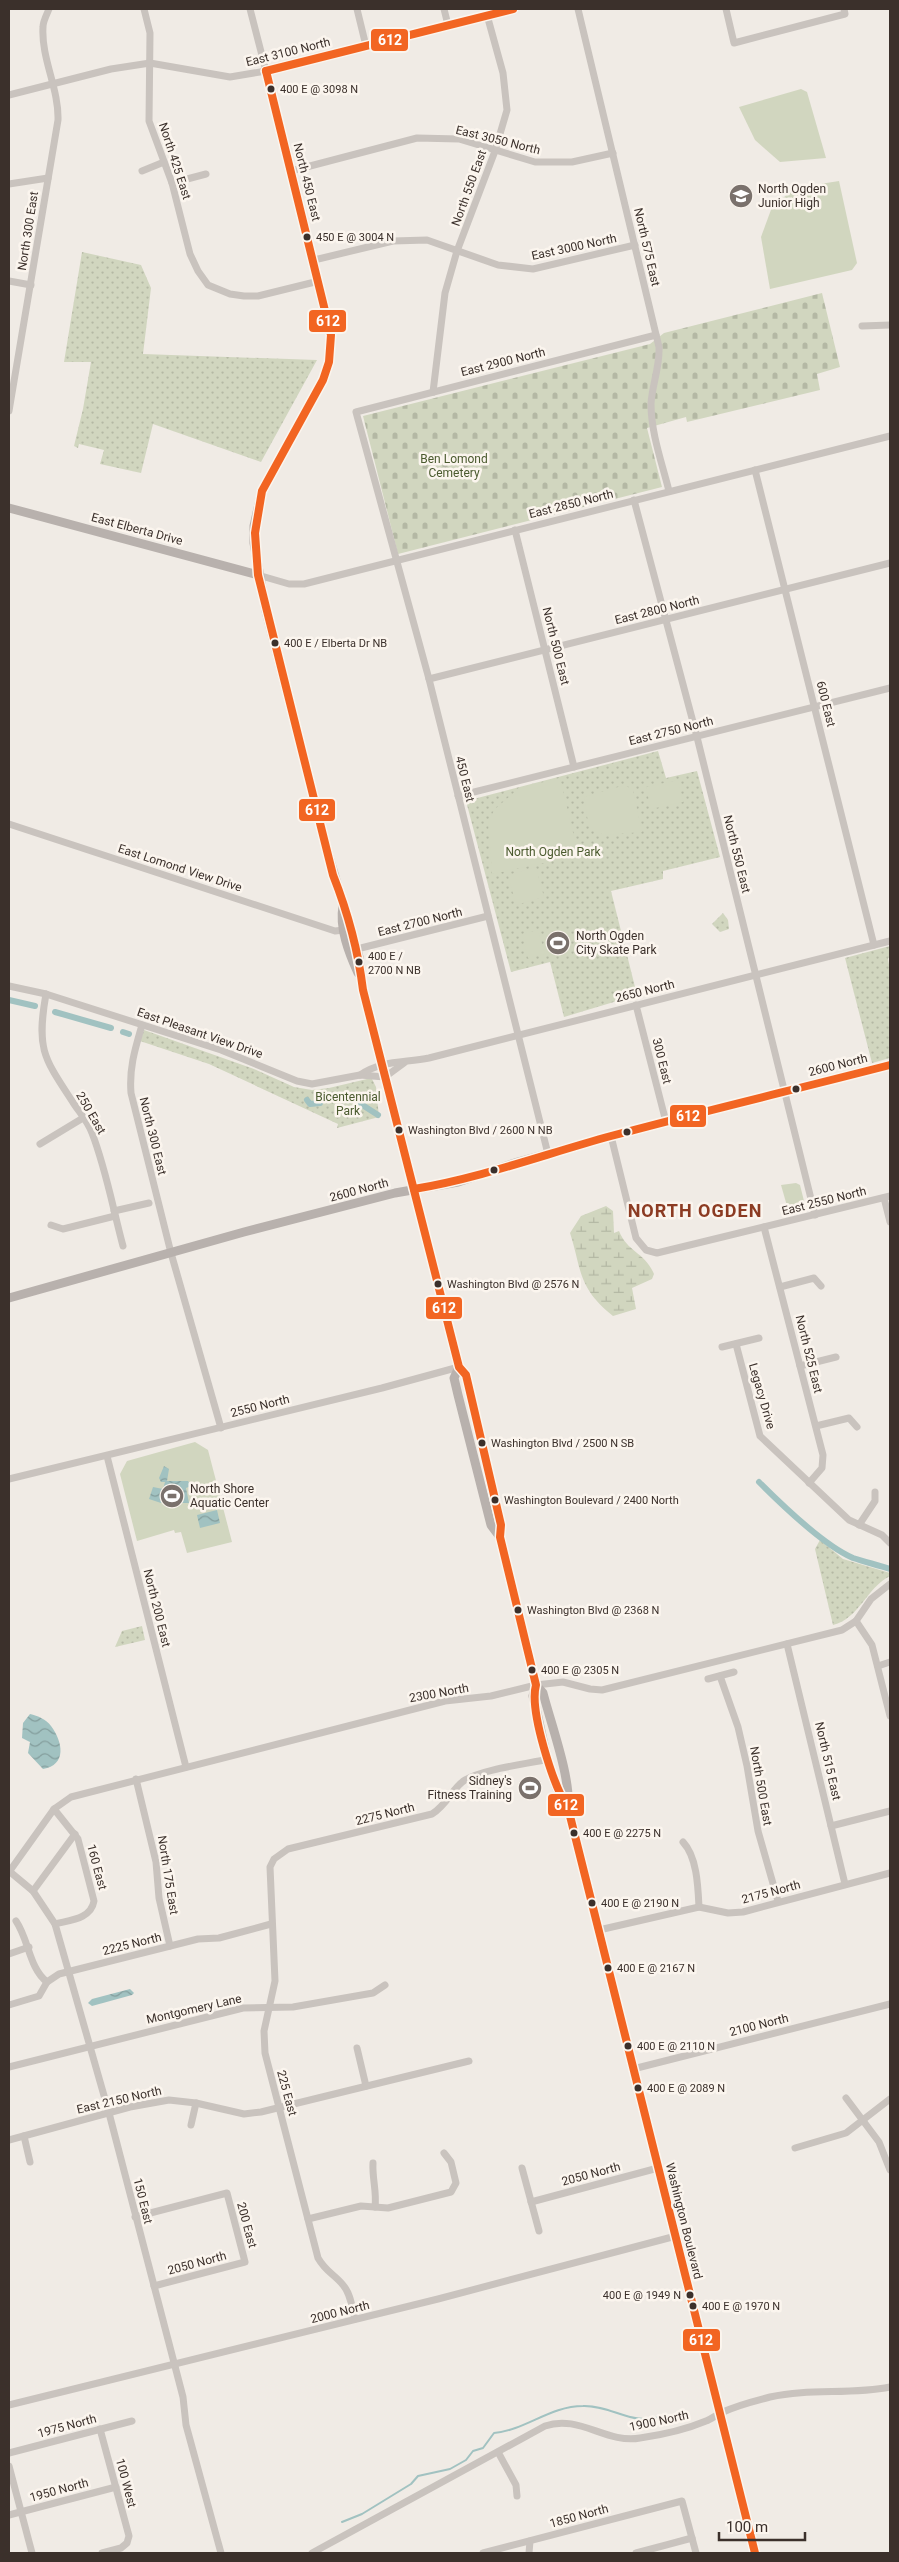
<svg xmlns="http://www.w3.org/2000/svg" width="899" height="2562" font-family="Roboto,sans-serif">
<style>
.grass{fill:url(#grass-dots)}
.wetland{fill:url(#wetland-marsh)}
.cemetery{fill:url(#cemetery-stones)}
.garden{fill:#d1d6bf}
.water{fill:url(#water-waves)}
.lines{fill:none;stroke-linecap:round;stroke-linejoin:round}
.stream{stroke:#a1c2c1;stroke-width:2}
.canal{stroke:#a1c2c1;stroke-width:6}
.minor{stroke:#c9c3be;stroke-width:7}
.major{stroke:#b8b1ad;stroke-width:9}
.bus-1-casing{stroke:#fbf5ee;stroke-width:11}
.bus-1{stroke:#f26522;stroke-width:8}
.bus-dot{fill:#3b302b;stroke:#fbf5ee;stroke-width:2}
.labels{text-anchor:middle;stroke-width:5;stroke-linejoin:round;paint-order:stroke}
.bus-label{font-size:11px;fill:#3b302b;stroke:#fbf5ee;text-anchor:start}
.street-label{font-size:12px;fill:#3b302b;stroke:#fbf5ee}
.poi-label{font-size:12px;fill:#3b302b;stroke:#fbf5ee;text-anchor:start}
.park-label{font-size:12px;fill:#4a5a2e;stroke:#fbf5ee}
.district-label{font-size:18px;font-weight:bold;letter-spacing:1px;fill:#8c3b22;stroke:#fbf5ee}
.line-badge{stroke:#fbf5ee;stroke-width:2}
.badge-label{font-size:14px;text-anchor:middle;font-weight:bold;fill:#fff}
</style>
<defs>
<pattern id="grass-dots" width="8" height="8" patternUnits="userSpaceOnUse" patternTransform="scale(1.25)"><rect width="8" height="8" fill="#d1d6bf"/><path d="M2 2h.1M6 6h.1" fill="none" stroke="#b4b8a4" stroke-width="1.8" stroke-linecap="round"/></pattern>
<pattern id="wetland-marsh" width="20" height="14" patternUnits="userSpaceOnUse" patternTransform="scale(1.25)"><rect width="20" height="14" fill="#d1d6bf"/><path d="M1 5h8M5 5V1M11 12h8M15 12V8" fill="none" stroke="#b4b8a4"/></pattern>
<pattern id="cemetery-stones" width="16" height="16" patternUnits="userSpaceOnUse" patternTransform="scale(1.25)"><rect width="16" height="16" fill="#d1d6bf"/><path d="M2 7V4a2 2 0 0 1 4 0v3zM10 15v-3a2 2 0 0 1 4 0v3z" fill="#b4b8a4"/></pattern>
<pattern id="water-waves" width="16" height="10" patternUnits="userSpaceOnUse" patternTransform="scale(1.25)"><rect width="16" height="10" fill="#a1c2c1"/><path d="M0 5q4-4 8 0t8 0" fill="none" stroke="#849e9d"/></pattern>
</defs>
<rect width="100%" height="100%" fill="#f0ebe5"/>
<g class="grass">
<path d="M82,252L141,265L151,288L143,354L317,360L261,462L153,424L141,473L100,464L104,450L79,444L78,448L74,446L83,409L91,362H64Z"/>
<path d="M658,751L666,778L697,771L720,857L663,871V879L611,891L637,995L564,1017L550,962L511,972L466,801Z"/>
<path d="M723,913L728,920L729,929L720,932L712,924Z"/>
<path d="M890,946V955L888,959L890,970V1058L872,1063L845,958Z"/>
<path d="M144,1030L254,1069L294,1087L312,1090L329,1088L367,1079H372L376,1087L379,1117L337,1128L338,1124L209,1064L140,1041Z"/>
<path d="M820,1540L843,1559L890,1573V1576C866,1588 860,1618 833,1625L815,1549Z"/>
<path d="M142,1626L145,1640L115,1647L122,1631Z"/>
</g>
<path class="wetland" d="M606,1206L613,1211L614,1233L619,1231C628,1253 645,1252 654,1274L652,1279L632,1288L636,1309L613,1316C577,1287 582,1270 570,1233L581,1216Z"/>
<path class="cemetery" d="M822,293L840,367L817,374L820,390L687,422L686,417L647,428L662,487L398,554L363,416L650,344L664,333Z"/>
<g class="garden">
<path d="M801,89L807,92L826,158L780,162L755,140L739,107Z"/>
<path d="M839,181L857,263L852,270L770,289L761,237L772,207L795,188Z"/>
<path d="M560,778L577,849L572,857L492,874L488,821L495,809L519,788Z"/>
<path d="M678,780L683,802L651,809L646,787Z"/>
<path d="M625,785L633,790L642,832L603,835L588,822L584,797Z"/>
<path d="M536,867L544,897L516,905L508,875Z"/>
<path d="M538,930L545,954L528,958L522,934Z"/>
<path d="M567,930L572,950L549,956L544,936Z"/>
<path d="M796,1183L800,1185L805,1205L802,1209L789,1213L781,1185Z"/>
<path d="M195,1442L208,1450L232,1542L187,1553L181,1532L175,1533L174,1530L137,1541L120,1474L127,1461Z"/>
</g>
<g class="water">
<path d="M164,1466L169,1469L167,1481H188L191,1486L186,1488L189,1503H161L149,1499L153,1487L163,1489L165,1482H161L159,1478Z"/>
<path d="M217,1510L220,1523L200,1528L197,1515Z"/>
<path d="M30,1714C38,1716 46,1719 51,1726C63,1742 67,1765 43,1769L28,1753L30,1742L22,1738L23,1723Z"/>
<path d="M130,1989L134,1993L132,1995L92,2006L88,2003L92,1999Z"/>
</g>
<g class="lines">
<path class="stream" d="M342,2522L362,2514L411,2484L418,2476L450,2469L466,2460L473,2451L483,2448L494,2433C526,2430 550,2406 583,2406C612,2405 633,2427 662,2416"/>
<g class="canal">
<path d="M9,1000L35,1006"/>
<path d="M55,1012L111,1028"/>
<path d="M123,1032L129,1034"/>
<path d="M345,1099H353L378,1115"/>
<path d="M307,1100L310,1104L320,1103"/>
<path d="M759,1482C781,1504 825,1546 853,1558C865,1562 878,1565 890,1569"/>
</g>
<g class="minor">
<path d="M144,9L150,33L149,121L172,183L190,254L198,271L208,285L230,294L244,296H258L319,281"/>
<path d="M357,9L366,46"/>
<path d="M444,9L448,25"/>
<path d="M578,9L659,347C660,367 652,385 651,404C651,433 662,463 669,491"/>
<path d="M726,9L734,43L845,14L844,9"/>
<path d="M9,95L111,69L150,63L230,77L266,71L250,9"/>
<path d="M142,171L164,162"/>
<path d="M291,171L417,138L459,139L535,162H572L613,153"/>
<path d="M172,183L206,174"/>
<path d="M9,184L48,178"/>
<path d="M314,260L393,241L427,240L498,265L533,269L635,245"/>
<path d="M9,281L31,285"/>
<path d="M862,326L890,325"/>
<path d="M433,392L445,293L457,251L495,151L507,110L503,73L487,15"/>
<path d="M9,411L58,120C59,89 41,58 43,27C43,21 47,14 49,9"/>
<path d="M755,470L874,945"/>
<path d="M634,500L697,737L815,1215"/>
<path d="M515,530L574,767"/>
<path d="M258,575L289,584H304L890,436"/>
<path d="M429,679L890,563"/>
<path d="M458,796L890,688"/>
<path d="M9,824L335,931L344,930"/>
<path d="M357,949L488,916"/>
<path d="M9,986L46,994L221,1050L297,1081L312,1084L360,1075L385,1077L404,1063"/>
<path d="M46,994C36,1050 44,1058 74,1104C80,1113 88,1122 92,1133C106,1169 113,1209 123,1246"/>
<path d="M636,1005L666,1122"/>
<path d="M142,1025C135,1049 129,1068 131,1093L171,1253L221,1428"/>
<path d="M360,1075C381,1060 405,1063 429,1058L890,941"/>
<path d="M611,1136L636,1238L646,1250L657,1253L890,1196"/>
<path d="M40,1144L83,1118"/>
<path d="M548,1154L429,679L356,412L656,335"/>
<path d="M884,1198L890,1222"/>
<path d="M114,1211L149,1203"/>
<path d="M51,1225L63,1229L115,1216"/>
<path d="M764,1227L823,1455L822,1468L809,1483"/>
<path d="M780,1287L814,1278L821,1286"/>
<path d="M736,1344L760,1436L849,1520L882,1535L890,1543"/>
<path d="M722,1347L759,1338"/>
<path d="M800,1366L836,1357"/>
<path d="M816,1426L849,1418L857,1427"/>
<path d="M107,1456L186,1767"/>
<path d="M9,1479L382,1388L459,1367"/>
<path d="M859,1525L875,1501V1492"/>
<path d="M856,1621L872,1645L890,1716"/>
<path d="M787,1644L845,1884"/>
<path d="M878,1666L890,1662"/>
<path d="M720,1676L738,1727L747,1766L758,1831L778,1901"/>
<path d="M708,1679L734,1672"/>
<path d="M136,1779L156,1862L159,1898L170,1946"/>
<path d="M54,1809L78,1839L94,1901C91,1919 70,1920 55,1924"/>
<path d="M831,1826L890,1811"/>
<path d="M683,1842C697,1857 698,1886 699,1907"/>
<path d="M9,1871L33,1891L55,1924L109,2113L183,2397L186,2425L221,2553"/>
<path d="M9,1872L54,1809L71,1797L445,1701L491,1696L536,1685L563,1682L590,1689L602,1690L842,1630L856,1621L871,1599L890,1584"/>
<path d="M33,1891L75,1834"/>
<path d="M16,1921C29,1940 29,1968 47,1982"/>
<path d="M599,1930L699,1907L728,1913L743,1912L890,1873"/>
<path d="M9,1954L29,1947"/>
<path d="M9,2005L39,1996L47,1982L59,1974L198,1939L219,1938L271,1924"/>
<path d="M357,2048L366,2086"/>
<path d="M9,2067L243,2008L293,2007L373,1993L385,1985"/>
<path d="M633,2069L890,2004"/>
<path d="M846,2098L879,2142L890,2170"/>
<path d="M191,2125L196,2103"/>
<path d="M24,2136L30,2162"/>
<path d="M9,2140L130,2107L169,2100L196,2103L244,2114L261,2112L469,2061"/>
<path d="M795,2148L846,2133L890,2099"/>
<path d="M373,2163C372,2178 377,2192 375,2207"/>
<path d="M522,2168L539,2231"/>
<path d="M531,2202L658,2168"/>
<path d="M135,2217L227,2193L245,2262L154,2286"/>
<path d="M308,2219L361,2206L388,2208L451,2192L456,2183L451,2162L444,2153"/>
<path d="M355,2319C352,2308 351,2294 343,2285C334,2274 326,2272 318,2258L265,2053L264,2031L275,1981L270,1867L274,1859L288,1849L432,1814C448,1804 452,1788 465,1780C483,1769 527,1764 549,1759"/>
<path d="M9,2405L438,2299L676,2236"/>
<path d="M100,2429L129,2536L127,2543L121,2548L102,2553"/>
<path d="M498,2452L516,2485L517,2496"/>
<path d="M9,2453L132,2421"/>
<path d="M9,2466L32,2553"/>
<path d="M9,2515L116,2487"/>
<path d="M312,2553L545,2426C579,2414 606,2444 640,2438C661,2435 687,2429 706,2421C712,2419 717,2414 723,2412C738,2405 754,2401 770,2397C810,2388 850,2395 890,2387"/>
<path d="M483,2553L682,2501L696,2553"/>
<path d="M529,2553L530,2541"/>
<path d="M636,2553L692,2538"/>
</g>
<g class="major">
<path d="M513,9L266,71L331,335L329,362L323,380L262,491L254,526V543L266,611L327,850L359,957L363,990L459,1367L466,1375L501,1525L500,1537L536,1685L533,1696C541,1725 549,1786 568,1808"/>
<path d="M9,508L258,575"/>
<path d="M343,906C339,928 349,953 358,973"/>
<path d="M9,1298L244,1232L395,1193L458,1182L518,1162L611,1136L890,1065"/>
<path d="M459,1367L454,1378L458,1395L491,1525L500,1537"/>
<path d="M536,1685L543,1693C551,1724 571,1778 568,1808L755,2553"/>
</g>
<g class="bus-1-casing">
<g id="bus-1">
<path d="M266,71L331,335L329,362L323,380L262,491L255,533L258,575L333,875C348,913 358,949 363,990L459,1367L466,1375L501,1525L500,1537L536,1685C529,1710 553,1785 568,1808L755,2553"/>
<path d="M266,71L513,9"/>
<path d="M414,1189C481,1178 545,1154 611,1136C704,1111 797,1089 890,1065"/>
</g>
</g>
<use href="#bus-1" class="bus-1"/>
</g>
<defs>
<g id="school-disc" transform="scale(1.25)"><circle r="9.5" fill="#7a716c" stroke="#fbf5ee"/><path d="M0-5L7-2L0 1L-7-2ZM-4 1L0 2.5L4 1V4Q0 6-4 4Z" fill="#fff"/></g>
<g id="stadium-disc" transform="scale(1.25)"><circle r="9.5" fill="#7a716c" stroke="#fbf5ee"/><path d="M0-5a6.5 5 0 1 0 0 10a6.5 5 0 1 0 0-10ZM-3.5-1.8h7v3.6h-7Z" fill="#fff"/></g>
</defs>
<g fill-rule="evenodd">
<use href="#school-disc" x="741" y="196"/>
<use href="#stadium-disc" x="558" y="943"/>
<use href="#stadium-disc" x="172" y="1496"/>
<use href="#stadium-disc" x="530" y="1788"/>
</g>
<g class="bus-dot">
<circle cx="271" cy="89" r="4.5"/>
<circle cx="307" cy="237" r="4.5"/>
<circle cx="275" cy="643" r="4.5"/>
<circle cx="359" cy="962" r="4.5"/>
<circle cx="796" cy="1089" r="4.5"/>
<circle cx="399" cy="1130" r="4.5"/>
<circle cx="627" cy="1132" r="4.5"/>
<circle cx="494" cy="1170" r="4.5"/>
<circle cx="438" cy="1284" r="4.5"/>
<circle cx="482" cy="1443" r="4.5"/>
<circle cx="495" cy="1500" r="4.5"/>
<circle cx="518" cy="1610" r="4.5"/>
<circle cx="532" cy="1670" r="4.5"/>
<circle cx="574" cy="1833" r="4.5"/>
<circle cx="592" cy="1903" r="4.5"/>
<circle cx="608" cy="1968" r="4.5"/>
<circle cx="628" cy="2046" r="4.5"/>
<circle cx="638" cy="2088" r="4.5"/>
<circle cx="690" cy="2295" r="4.5"/>
<circle cx="693" cy="2306" r="4.5"/>
</g>
<g class="labels">
<g class="bus-label">
<text x="280" y="93">400 E @ 3098 N</text>
<text x="316" y="241">450 E @ 3004 N</text>
<text x="284" y="647">400 E / Elberta Dr NB</text>
<text x="368" y="960">400 E /<tspan x="368" dy="14">2700 N NB</tspan></text>
<text x="408" y="1134">Washington Blvd / 2600 N NB</text>
<text x="447" y="1288">Washington Blvd @ 2576 N</text>
<text x="491" y="1447">Washington Blvd / 2500 N SB</text>
<text x="504" y="1504">Washington Boulevard / 2400 North</text>
<text x="527" y="1614">Washington Blvd @ 2368 N</text>
<text x="541" y="1674">400 E @ 2305 N</text>
<text x="583" y="1837">400 E @ 2275 N</text>
<text x="601" y="1907">400 E @ 2190 N</text>
<text x="617" y="1972">400 E @ 2167 N</text>
<text x="637" y="2050">400 E @ 2110 N</text>
<text x="647" y="2092">400 E @ 2089 N</text>
<text x="681" y="2299" text-anchor="end">400 E @ 1949 N</text>
<text x="702" y="2310">400 E @ 1970 N</text>
</g>
<g class="street-label">
<text transform="translate(288 52) rotate(-14)" y="4">East 3100 North</text>
<text transform="translate(498 140) rotate(14)" y="4">East 3050 North</text>
<text transform="translate(175 161) rotate(72)" y="4">North 425 East</text>
<text transform="translate(307 182) rotate(76)" y="4">North 450 East</text>
<text transform="translate(469 188) rotate(-70)" y="4">North 550 East</text>
<text transform="translate(28 231) rotate(-81)" y="4">North 300 East</text>
<text transform="translate(574 247) rotate(-12)" y="4">East 3000 North</text>
<text transform="translate(647 247) rotate(77)" y="4">North 575 East</text>
<text transform="translate(503 362) rotate(-14)" y="4">East 2900 North</text>
<text transform="translate(571 504) rotate(-14)" y="4">East 2850 North</text>
<text transform="translate(137 529) rotate(15)" y="4">East Elberta Drive</text>
<text transform="translate(657 610) rotate(-14)" y="4">East 2800 North</text>
<text transform="translate(556 646) rotate(76)" y="4">North 500 East</text>
<text transform="translate(826 704) rotate(76)" y="4">600 East</text>
<text transform="translate(671 731) rotate(-14)" y="4">East 2750 North</text>
<text transform="translate(465 779) rotate(76)" y="4">450 East</text>
<text transform="translate(737 854) rotate(76)" y="4">North 550 East</text>
<text transform="translate(180 868) rotate(18)" y="4">East Lomond View Drive</text>
<text transform="translate(420 922) rotate(-14)" y="4">East 2700 North</text>
<text transform="translate(645 991) rotate(-14)" y="4">2650 North</text>
<text transform="translate(200 1033) rotate(19)" y="4">East Pleasant View Drive</text>
<text transform="translate(662 1061) rotate(76)" y="4">300 East</text>
<text transform="translate(838 1065) rotate(-14)" y="4">2600 North</text>
<text transform="translate(91 1113) rotate(60)" y="4">250 East</text>
<text transform="translate(153 1136) rotate(76)" y="4">North 300 East</text>
<text transform="translate(359 1190) rotate(-15)" y="4">2600 North</text>
<text transform="translate(824 1201) rotate(-14)" y="4">East 2550 North</text>
<text transform="translate(809 1354) rotate(76)" y="4">North 525 East</text>
<text transform="translate(762 1396) rotate(74)" y="4">Legacy Drive</text>
<text transform="translate(260 1406) rotate(-14)" y="4">2550 North</text>
<text transform="translate(157 1608) rotate(76)" y="4">North 200 East</text>
<text transform="translate(439 1693) rotate(-10)" y="4">2300 North</text>
<text transform="translate(828 1761) rotate(77)" y="4">North 515 East</text>
<text transform="translate(761 1786) rotate(80)" y="4">North 500 East</text>
<text transform="translate(385 1814) rotate(-14)" y="4">2275 North</text>
<text transform="translate(97 1867) rotate(75)" y="4">160 East</text>
<text transform="translate(168 1875) rotate(81)" y="4">North 175 East</text>
<text transform="translate(771 1892) rotate(-15)" y="4">2175 North</text>
<text transform="translate(132 1944) rotate(-14)" y="4">2225 North</text>
<text transform="translate(194 2009) rotate(-13)" y="4">Montgomery Lane</text>
<text transform="translate(759 2025) rotate(-14)" y="4">2100 North</text>
<text transform="translate(287 2093) rotate(75)" y="4">225 East</text>
<text transform="translate(119 2100) rotate(-13)" y="4">East 2150 North</text>
<text transform="translate(591 2174) rotate(-15)" y="4">2050 North</text>
<text transform="translate(143 2201) rotate(76)" y="4">150 East</text>
<text transform="translate(684 2221) rotate(76)" y="4">Washington Boulevard</text>
<text transform="translate(247 2225) rotate(75)" y="4">200 East</text>
<text transform="translate(197 2263) rotate(-15)" y="4">2050 North</text>
<text transform="translate(340 2312) rotate(-14)" y="4">2000 North</text>
<text transform="translate(659 2421) rotate(-12)" y="4">1900 North</text>
<text transform="translate(67 2426) rotate(-15)" y="4">1975 North</text>
<text transform="translate(126 2483) rotate(75)" y="4">100 West</text>
<text transform="translate(59 2490) rotate(-15)" y="4">1950 North</text>
<text transform="translate(579 2516) rotate(-15)" y="4">1850 North</text>
</g>
<g class="poi-label">
<text x="758" y="193">North Ogden<tspan x="758" dy="14">Junior High</tspan></text>
<text x="576" y="940">North Ogden<tspan x="576" dy="14">City Skate Park</tspan></text>
<text x="190" y="1493">North Shore<tspan x="190" dy="14">Aquatic Center</tspan></text>
<text x="512" y="1785" text-anchor="end">Sidney's<tspan x="512" dy="14">Fitness Training</tspan></text>
</g>
<g class="park-label">
<text x="454" y="463">Ben Lomond<tspan x="454" dy="14">Cemetery</tspan></text>
<text x="553" y="856">North Ogden Park</text>
<text x="348" y="1101">Bicentennial<tspan x="348" dy="14">Park</tspan></text>
</g>
<g class="district-label">
<text x="695" y="1217">NORTH OGDEN</text>
</g>
</g>
<g class="line-badge">
<rect x="370" y="28" width="39" height="24" rx="5" fill="#f26522"/>
<rect x="308" y="309" width="39" height="24" rx="5" fill="#f26522"/>
<rect x="298" y="798" width="38" height="24" rx="5" fill="#f26522"/>
<rect x="669" y="1104" width="38" height="24" rx="5" fill="#f26522"/>
<rect x="425" y="1296" width="38" height="24" rx="5" fill="#f26522"/>
<rect x="547" y="1793" width="38" height="24" rx="5" fill="#f26522"/>
<rect x="682" y="2328" width="39" height="24" rx="5" fill="#f26522"/>
</g>
<g class="badge-label">
<text x="390" y="45">612</text>
<text x="328" y="326">612</text>
<text x="317" y="815">612</text>
<text x="688" y="1121">612</text>
<text x="444" y="1313">612</text>
<text x="566" y="1810">612</text>
<text x="701" y="2345">612</text>
</g>
<rect width="899" height="2562" fill="none" stroke="#3b302b" stroke-width="20"/>
<path d="M719 2532v8h86v-8" fill="none" stroke="#3b302b" stroke-width="2.5"/>
<text x="726" y="2532" font-size="15" fill="#3b302b" stroke="#fbf5ee" stroke-width="4" paint-order="stroke">100 m</text>
</svg>
